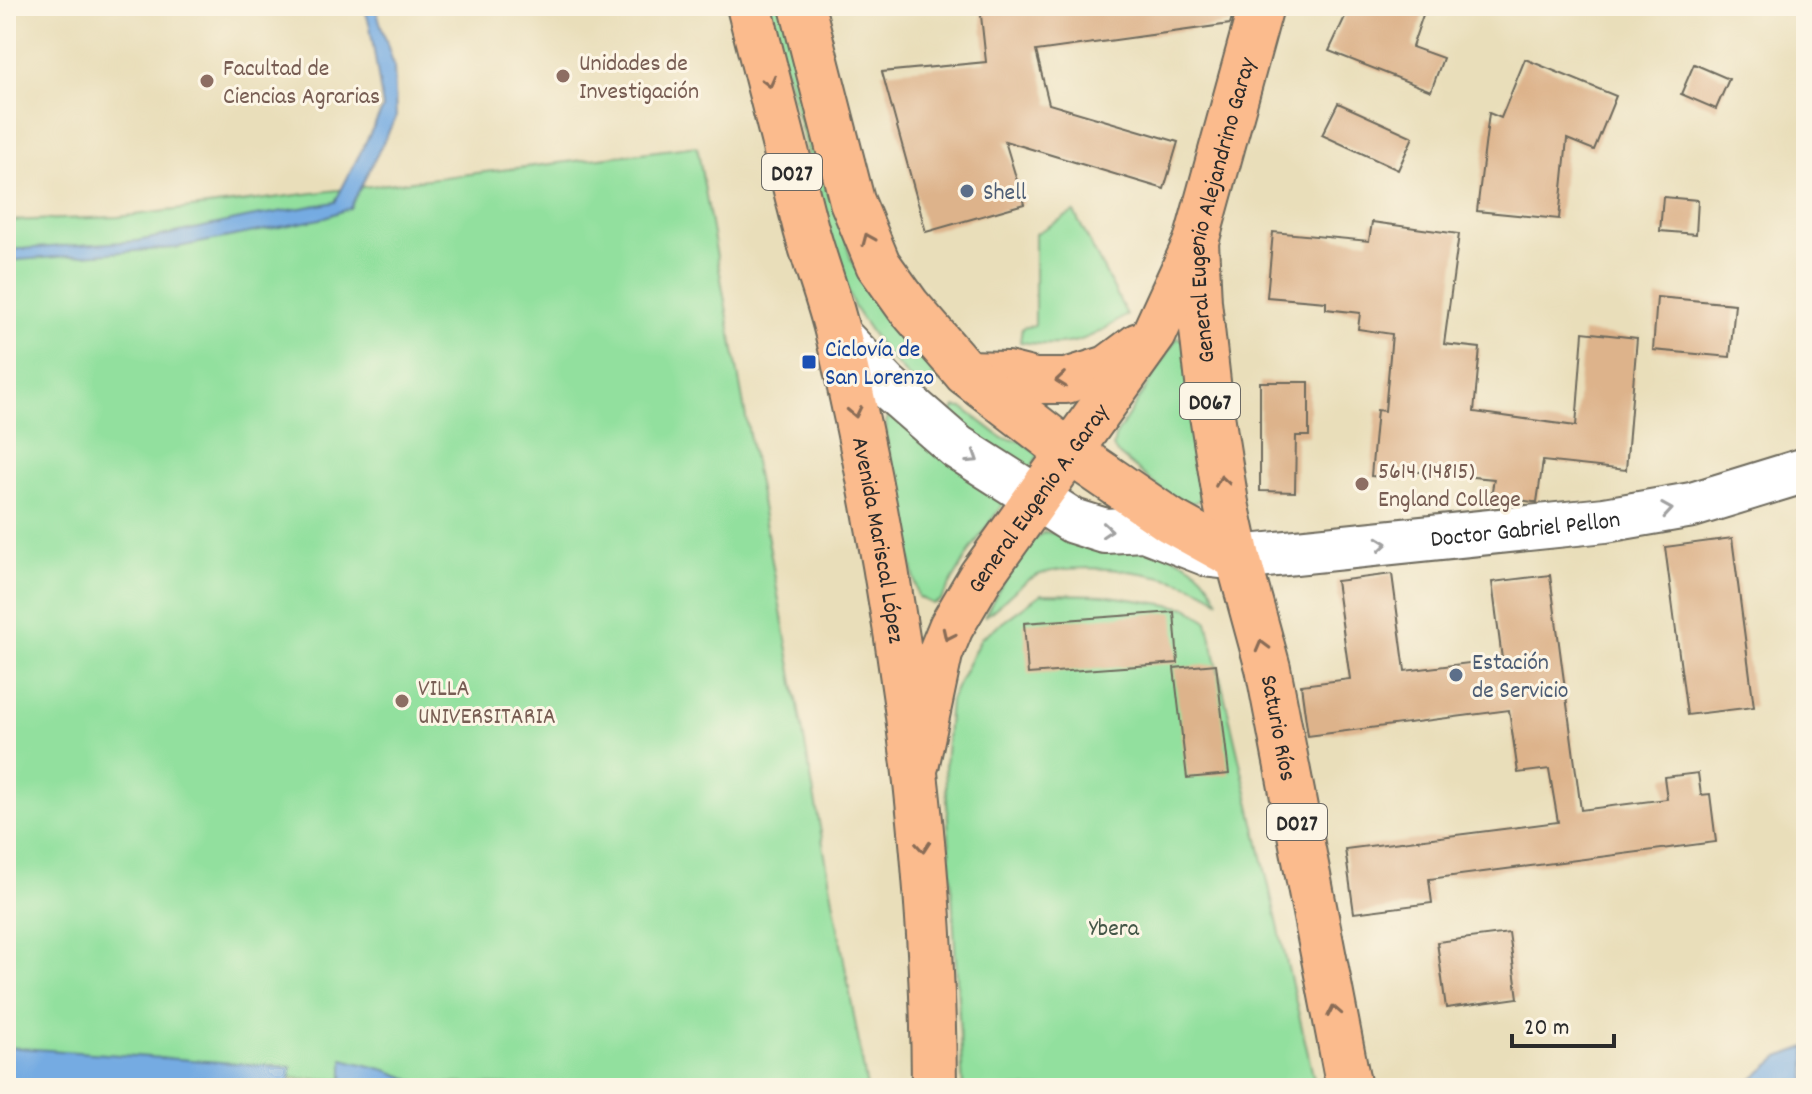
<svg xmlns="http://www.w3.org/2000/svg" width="1812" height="1094" font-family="Dekko,sans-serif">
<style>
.green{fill:#92e09e;stroke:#5e8664;stroke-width:2}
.water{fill:#74abe2;stroke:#506b86;stroke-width:2}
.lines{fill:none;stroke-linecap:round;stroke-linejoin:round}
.stream{stroke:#74abe2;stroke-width:10}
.building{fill:#ddb38b}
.minor-casing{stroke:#6e6a5d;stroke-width:48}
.major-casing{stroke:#6e6a5d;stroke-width:48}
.highway-casing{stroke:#6e6a5d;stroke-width:48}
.minor{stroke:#fff;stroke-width:44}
.major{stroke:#fbbb8d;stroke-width:44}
.highway{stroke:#fbbb8d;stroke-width:44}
.oneway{stroke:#896c57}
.oneway2{stroke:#a0a0a0}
.education-dot{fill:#8d6e63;stroke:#fcf5e5;stroke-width:3}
.service-dot{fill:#5c6f8a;stroke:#fcf5e5;stroke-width:3}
.transit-dot{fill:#1a4fb4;stroke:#fcf5e5;stroke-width:3}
.labels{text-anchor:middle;stroke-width:6;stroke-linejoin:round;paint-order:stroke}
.shield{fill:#fcf5e5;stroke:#6a6863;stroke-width:2}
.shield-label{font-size:22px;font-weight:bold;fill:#2b2b2b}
.education-label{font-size:24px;fill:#785e54;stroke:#fcf5e5;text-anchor:start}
.service-label{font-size:24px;fill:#4e5e75;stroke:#fcf5e5;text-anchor:start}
.street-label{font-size:24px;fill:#2b2b2b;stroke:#fcf5e5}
.transit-label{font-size:24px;fill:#164399;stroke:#fcf5e5;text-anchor:start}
.park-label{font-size:24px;fill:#455848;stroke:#fcf5e5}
</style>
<rect width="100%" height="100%" fill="#fcf5e5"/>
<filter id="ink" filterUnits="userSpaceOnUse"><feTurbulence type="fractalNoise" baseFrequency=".0125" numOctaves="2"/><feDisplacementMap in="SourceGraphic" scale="16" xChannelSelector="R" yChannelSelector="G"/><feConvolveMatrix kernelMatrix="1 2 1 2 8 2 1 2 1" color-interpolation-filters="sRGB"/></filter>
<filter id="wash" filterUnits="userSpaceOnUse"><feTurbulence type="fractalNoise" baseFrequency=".006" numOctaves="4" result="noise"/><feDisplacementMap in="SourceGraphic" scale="32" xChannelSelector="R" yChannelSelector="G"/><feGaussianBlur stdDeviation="1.8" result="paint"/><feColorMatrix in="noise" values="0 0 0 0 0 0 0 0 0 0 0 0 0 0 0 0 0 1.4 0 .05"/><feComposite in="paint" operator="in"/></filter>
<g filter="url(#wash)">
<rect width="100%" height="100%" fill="#e9deba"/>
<g class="green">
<path d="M768,6H782L851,259C866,285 882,309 901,331C912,343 928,354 936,368C941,377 937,383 930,389L917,386L884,351L854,307L838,263Z"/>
<path d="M697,146L867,1088H597L6,1069V221L118,217Z"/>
<path d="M1074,212L1127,315C1085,342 1070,349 1020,342L1022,328L1035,325V234Z"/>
<path d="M1177,338L1184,340L1204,487L1199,501L1188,504L1171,497L1117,453L1113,447L1115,437Z"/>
<path d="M955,407L963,408L1002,438L1021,441L1039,454L1027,474L950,417Z"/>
<path d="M889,414L1005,501L971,549L941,600L933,604L918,597L887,444L886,423Z"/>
<path d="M1045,532C1091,539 1160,541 1197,570C1207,578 1213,590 1219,601C1188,573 1084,561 1044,573C1021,579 1004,604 984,617C997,594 1022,542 1045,532Z"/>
<path d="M1041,594L1103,595L1189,608L1207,621L1316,1088H963L945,767L950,700L981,638Z"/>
</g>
<g class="water">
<path d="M364,6H375L394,66L396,117L350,208L320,219L174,248L6,261V250L138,241L250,217L335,202L383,108L370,26Z"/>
<path d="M6,1047L291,1067L290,1088H6Z"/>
<path d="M1806,1047V1088H1742L1779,1057Z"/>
<path d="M343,1059L386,1070L434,1088H343Z"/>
</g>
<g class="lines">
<path class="stream" d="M279,1086L365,1088"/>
</g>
<g id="blocks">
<g class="building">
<path d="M980,6H1235L1230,24L1036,51L1049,104L1178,142L1164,189L1005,141L1024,204L926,232L882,72L986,62Z"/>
<path d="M1350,6H1426L1412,47L1443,58L1431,91L1329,51Z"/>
<path d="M1525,59L1616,96L1594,150L1567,139L1559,219L1477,211L1489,113L1501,118Z"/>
<path d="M1694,64L1729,79L1716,109L1681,94Z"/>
<path d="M1338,103L1413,137L1398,170L1322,135Z"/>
<path d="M1663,197L1698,200L1696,234L1660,231Z"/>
<path d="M1372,222L1459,234L1444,344L1480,348L1474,412L1576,426L1583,332L1637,338L1626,470L1543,461L1537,502H1533L1491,496L1494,479L1398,470L1397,478L1371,476L1377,410L1385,411L1392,334L1358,329L1360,313L1326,309V302L1267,297L1273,232L1369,241Z"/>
<path d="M1657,297L1735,304L1730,357L1653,350Z"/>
<path d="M1260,382H1309V436H1296L1295,492L1260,491Z"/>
<path d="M1732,538L1754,707L1687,715L1665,547Z"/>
<path d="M1392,574L1405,671L1502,659L1492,582L1550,575L1581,810L1667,799L1664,777L1698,773L1701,795L1710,794L1716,842L1429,879L1432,903L1354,913L1345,849L1558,822L1549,769L1518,773L1509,710L1308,736L1301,685L1350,679L1336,581Z"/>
<path d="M1174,612L1178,663L1028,674L1024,623Z"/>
<path d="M1216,664L1229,774L1187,778L1174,668Z"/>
<path d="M1509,933L1518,998L1446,1008L1437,942Z"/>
</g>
</g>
</g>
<g filter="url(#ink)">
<use href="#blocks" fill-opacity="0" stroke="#6e6a5d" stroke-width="2"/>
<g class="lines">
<g class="minor-casing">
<g id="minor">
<path id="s1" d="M839,336L887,386L957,447L1073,521L1105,531L1144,529L1211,555L1238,558L1605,520L1692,505L1806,470"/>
</g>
</g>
<g class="major-casing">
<g id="major">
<path d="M966,373L1007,374L1035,381H1066L1108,368L1139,345"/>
<path id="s2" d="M1238,558L1226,503L1211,409L1199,302L1196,242L1261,6"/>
<path id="s3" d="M917,763L940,654L951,627L981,576L1154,334L1196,242"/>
</g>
</g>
<g class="highway-casing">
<g id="highway">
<path id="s4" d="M749,6C768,80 787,155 806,229C816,266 831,302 839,339C896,584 933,836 934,1088"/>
<path id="s5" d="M802,6L852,201L878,264L908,306L966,373L1057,443L1171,521L1238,558L1268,668L1349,1088"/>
</g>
</g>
<use href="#minor" class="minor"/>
<use href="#major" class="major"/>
<use href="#highway" class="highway"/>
</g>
<defs><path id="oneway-chevron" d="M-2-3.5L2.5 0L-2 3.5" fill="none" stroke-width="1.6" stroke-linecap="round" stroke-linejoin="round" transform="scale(2)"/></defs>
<g class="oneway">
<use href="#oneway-chevron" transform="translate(769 82) rotate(76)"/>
<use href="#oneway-chevron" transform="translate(868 239) rotate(-113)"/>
<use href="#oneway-chevron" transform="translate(1061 380) rotate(174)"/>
<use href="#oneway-chevron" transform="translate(855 412) rotate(78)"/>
<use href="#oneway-chevron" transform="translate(1222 481) rotate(-99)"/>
<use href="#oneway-chevron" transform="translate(948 635) rotate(115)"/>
<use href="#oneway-chevron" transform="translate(1262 646) rotate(-105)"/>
<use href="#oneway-chevron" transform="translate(923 847) rotate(85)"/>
<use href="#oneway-chevron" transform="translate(1334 1011) rotate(-101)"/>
</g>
<g class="oneway2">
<use href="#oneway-chevron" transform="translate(973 458) rotate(33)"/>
<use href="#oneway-chevron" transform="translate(1667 510) rotate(-9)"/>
<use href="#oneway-chevron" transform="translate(1107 530) rotate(4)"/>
<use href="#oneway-chevron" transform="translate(1382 544) rotate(-6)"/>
</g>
</g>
<g class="education-dot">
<circle cx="563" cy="76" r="8"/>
<circle cx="207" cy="81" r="8"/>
<circle cx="1362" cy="484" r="8"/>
<circle cx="402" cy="701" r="8"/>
</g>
<g class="service-dot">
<circle cx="967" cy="191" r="8"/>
<circle cx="1456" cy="675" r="8"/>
</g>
<rect class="transit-dot" x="801" y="354" width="16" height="16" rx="4"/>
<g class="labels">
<g class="shield">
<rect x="762" y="154" width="60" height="36" rx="6"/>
<rect x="1180" y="383" width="60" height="36" rx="6"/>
<rect x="1267" y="804" width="60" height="36" rx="6"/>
</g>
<g class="shield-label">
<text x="792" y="180">D027</text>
<text x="1210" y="409">D067</text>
<text x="1297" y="830">D027</text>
</g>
<g class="education-label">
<text x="579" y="70">Unidades de<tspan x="579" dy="28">Investigación</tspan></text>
<text x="223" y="75">Facultad de<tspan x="223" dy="28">Ciencias Agrarias</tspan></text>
<text x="1378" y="478">5614 (14815)<tspan x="1378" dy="28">England College</tspan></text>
<text x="418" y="695">VILLA<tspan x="418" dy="28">UNIVERSITARIA</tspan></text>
</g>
<g class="service-label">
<text x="983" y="199">Shell</text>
<text x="1472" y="669">Estación<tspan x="1472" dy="28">de Servicio</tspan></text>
</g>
<g class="street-label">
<text dy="8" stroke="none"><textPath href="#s2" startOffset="354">General Eugenio Alejandrino Garay</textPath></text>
<text dy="8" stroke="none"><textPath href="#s3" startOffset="296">General Eugenio A. Garay</textPath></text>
<text dy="8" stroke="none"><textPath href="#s1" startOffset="760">Doctor Gabriel Pellon</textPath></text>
<text dy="8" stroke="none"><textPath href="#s4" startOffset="550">Avenida Mariscal López</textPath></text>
<text dy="8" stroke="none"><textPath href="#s5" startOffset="914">Saturio Ríos</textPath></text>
</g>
<g class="transit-label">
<text x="825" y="356">Ciclovía de<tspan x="825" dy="28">San Lorenzo</tspan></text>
</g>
<g class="park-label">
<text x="1114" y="935">Ybera</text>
</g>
</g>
<rect width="1812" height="1094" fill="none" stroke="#fcf5e5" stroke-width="32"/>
<path d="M1512 1034v12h102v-12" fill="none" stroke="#2b2b2b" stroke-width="4"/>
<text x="1524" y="1034" font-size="24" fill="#2b2b2b" stroke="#fcf5e5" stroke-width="6" paint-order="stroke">20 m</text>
</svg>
